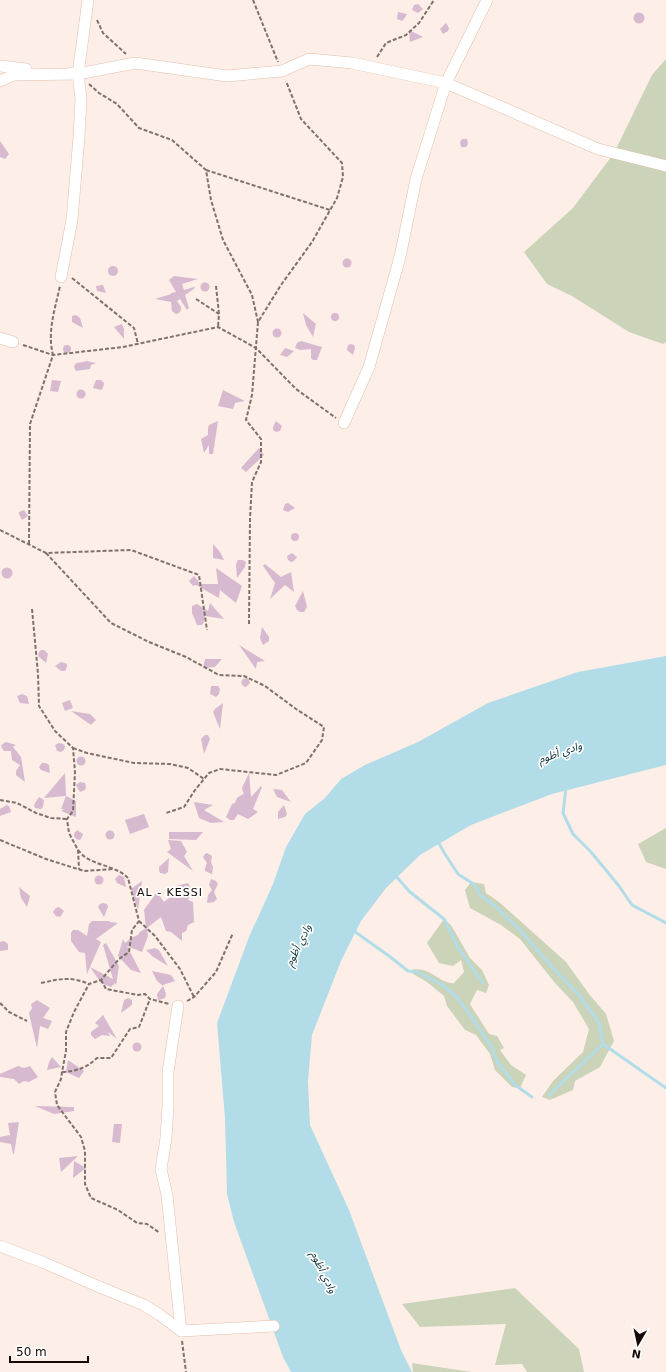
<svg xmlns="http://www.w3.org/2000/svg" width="666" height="1372" font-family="'DejaVu Sans','Noto Sans Arabic',sans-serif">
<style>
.green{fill:#cbd3b9}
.water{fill:#b2dce7}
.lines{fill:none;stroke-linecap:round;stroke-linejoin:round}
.stream{stroke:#b2dce7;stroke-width:3}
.building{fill:#d7b9d0}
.minor-casing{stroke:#e0bfab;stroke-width:12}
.path{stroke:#7e726b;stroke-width:2;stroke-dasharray:4 2;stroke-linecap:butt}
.minor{stroke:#fff;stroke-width:11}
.labels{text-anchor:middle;stroke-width:3.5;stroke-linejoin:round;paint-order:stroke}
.water-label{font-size:11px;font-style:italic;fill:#073039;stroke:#fff}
.neighbourhood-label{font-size:11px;letter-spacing:1px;fill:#140904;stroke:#fff}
</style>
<rect width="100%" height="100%" fill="#fdefe7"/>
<g class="green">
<path d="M666,59V342L663,344L629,332L572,296L547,284L524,252L573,208L614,153L652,75Z"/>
<path d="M666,828V869L646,862L638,844Z"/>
<path d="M471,882L484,884L486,893L499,902L566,962L589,994L606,1014L614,1041L600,1067L575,1081L573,1090L550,1100L542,1097L553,1081L583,1052L589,1029L573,1002L555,983L520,939L501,925L470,908L465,890Z"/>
<path d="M444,919L451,925L470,958L482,970L489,985L486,993L477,990L470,1004L489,1034L497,1036L504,1048L500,1050L511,1065L526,1075L520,1088L512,1087L495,1070L490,1054L476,1035L465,1030L447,1006L444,996L427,982L408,971C429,963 440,985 454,983L464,972L461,960L453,966L439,963L427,943Z"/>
<path d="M515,1288L579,1349L584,1372H527L522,1364L495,1365L506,1324L420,1327L402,1304Z"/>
<path d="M412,1363L471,1372H413Z"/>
</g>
<path class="water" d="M666,656V765L552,794L471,825L420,855L386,888L361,921L341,961L312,1035L308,1081L310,1125L349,1210L401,1350L412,1372H291L283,1357L234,1222L227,1194L225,1118L217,1023L249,937L273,884L286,847L305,814L325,798L341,779L365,765L418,742L488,703L578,672Z"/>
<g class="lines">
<g class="stream">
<path d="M566,788L563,813L573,834L591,852L619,886L632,905L666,923"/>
<path d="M437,840L445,854L458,874L475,885L480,895L495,906L519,929L553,968L579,995L599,1023L603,1044L666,1088"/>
<path d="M394,874L410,892L444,919L459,949L483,983"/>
<path d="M354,931L389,956L408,971L417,972L441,984L457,997L474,1021L491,1046L497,1061L515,1085L532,1097"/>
<path d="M549,1095L603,1044"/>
</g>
</g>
<g class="building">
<path d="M418,4L423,9L418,13L412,10L414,5Z"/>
<path d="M398,12L407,14L404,19L402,21L397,19Z"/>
<circle cx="639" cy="18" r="5.5"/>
<path d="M446,23L449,28L448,31L443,34L440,29Z"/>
<path d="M409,30L423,37L410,42Z"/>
<path d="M462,139H467L468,144L466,147H461L460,142Z"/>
<path d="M0,141L9,154L5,159L0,157Z"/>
<circle cx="347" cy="263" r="4.5"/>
<circle cx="113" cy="271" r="5"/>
<path d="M174,276L198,279L182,284L184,290L194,287L195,288L185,295L189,308L187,310L180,299L177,301L181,307V310L179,313L176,314L172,311L171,302L155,299L171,294V293L176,292L169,280Z"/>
<circle cx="205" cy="287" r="4.5"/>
<path d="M103,285L106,293L97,291L96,286Z"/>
<circle cx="335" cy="317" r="4"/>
<path d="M303,313L316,324L313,337L306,325Z"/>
<path d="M76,315L80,318L83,328L72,322V316Z"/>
<path d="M122,324L124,329V339L114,327Z"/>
<circle cx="277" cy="333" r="4.5"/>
<path d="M301,341L322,347L317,360H313L311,358V349L300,350L295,348L297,343Z"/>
<path d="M351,344L354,345L355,348L353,355L347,350L348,345Z"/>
<circle cx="67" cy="349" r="4"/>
<path d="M285,348L294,351L287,357L280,355Z"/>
<path d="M86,361L96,363L91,365L90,369L76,371L74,367L76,363L84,362Z"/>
<path d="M52,380L61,381L58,392L50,391Z"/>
<path d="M96,380H101L104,383L103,388L101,390L93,388Z"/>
<circle cx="81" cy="394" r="4.5"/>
<path d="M223,390L245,401L235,403L233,409L218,406Z"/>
<path d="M218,421L213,454H209V445L204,453L201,439L208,435V428L209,425Z"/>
<path d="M276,421L282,426L280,431L276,432L273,430V427Z"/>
<path d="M259,448L264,455L246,472L241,468Z"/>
<path d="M288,503L295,508L288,512L283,510L285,504Z"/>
<path d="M24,510L28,516L22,520L19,514V512Z"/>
<circle cx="295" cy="537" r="4"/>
<path d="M213,544L220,552L224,560L213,558Z"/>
<path d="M292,553L297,557L294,561L291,562L288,560L287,556Z"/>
<path d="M238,560H243L246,562L245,567L237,578L236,564Z"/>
<path d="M265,564L281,577L291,572L294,592L285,585L270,599L275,583L263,566Z"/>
<circle cx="7" cy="573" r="5.5"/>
<path d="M216,568L242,586L236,603L220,590L219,598L196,585L193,586L189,581L194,576L200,583L198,584H218Z"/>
<path d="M303,591L307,607L304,612H300L297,610L295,606Z"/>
<path d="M210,603L224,619L205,616L203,624L202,625H197L192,613V606L197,604L208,611Z"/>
<path d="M262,627L269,637V641L263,645L260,638Z"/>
<path d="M239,645L265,661L257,662L256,669Z"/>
<path d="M41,650H44L48,654L46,663L38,656L39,652Z"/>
<path d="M205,659H222L215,667L203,668Z"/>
<path d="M61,662L65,663L67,664V667L65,671H61L55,666Z"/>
<path d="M248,678L250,683L246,687L243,686L241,682L243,679Z"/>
<path d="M211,686H218L220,689L219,694L216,697L210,694Z"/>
<path d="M22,694L27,696L29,704L20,703L19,701L17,696Z"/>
<path d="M70,700L73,708L65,711L62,703Z"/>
<path d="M223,703L220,729L213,712L215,709Z"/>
<path d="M71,711L90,714L96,720L91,725Z"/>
<path d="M205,735H208L210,739L204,754L201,739Z"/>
<path d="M6,742L16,745L13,747L21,757L25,782L16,775V771L20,765L12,760L11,751H4L2,748L1,745Z"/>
<path d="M59,743L63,744L65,746L64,750L61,752L57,751L55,745Z"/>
<circle cx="81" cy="761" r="4.5"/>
<path d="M42,763H46L49,765L50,773L41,770L39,767Z"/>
<path d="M65,773L66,796L44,798Z"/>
<path d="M249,773L251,797L261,786L262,787L253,809L258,812L248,819L238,814L234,820H230L226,817L232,804L235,803L237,798L243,794L244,795L242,788Z"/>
<path d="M80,782L85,783L86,787L85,790L80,792L76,785Z"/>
<path d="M273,789L282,790L291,802L277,797Z"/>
<path d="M66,796L76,801V817L61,811L64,809H61Z"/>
<path d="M39,797L44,800L43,807L41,809L35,808L34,806L35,803Z"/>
<path d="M194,802L213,805L204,810L224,822L211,823L199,818Z"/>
<path d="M7,805L9,806L11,812L0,816V809Z"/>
<path d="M284,805L287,814L285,817L278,819V812Z"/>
<path d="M144,814L149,827L130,834L125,820Z"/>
<path d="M77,830L83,834L82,837L80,840L76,839L74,836V834Z"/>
<circle cx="110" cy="835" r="4.5"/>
<path d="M169,832H203L196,840L169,839Z"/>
<path d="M168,840L181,841L187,852L184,856L193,871L167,852L171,849Z"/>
<path d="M207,853L212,856L211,862L213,867L212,874L205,871V868L207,863L203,857L205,854Z"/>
<path d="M169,858L168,872L165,874L160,873L159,870V867Z"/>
<path d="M119,875L124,877L126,887L117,883L115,879Z"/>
<circle cx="99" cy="880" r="4.5"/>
<path d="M211,879L216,881L218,884L214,892L217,899L214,902L207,903L208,895L212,890L209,885Z"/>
<path d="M142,881L138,910L131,889Z"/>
<path d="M188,883L192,890L188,900L193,902L194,922L188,925L186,931L182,933V941L171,932L166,931L161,917L147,928L148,936L142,952L127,946L141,973L131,970L118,956L123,939L125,943L133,937L138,935L140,932L146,928L144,910L157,892L164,902L169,898L175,896L174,889L176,886Z"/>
<path d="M19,887L30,896L27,907L21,898Z"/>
<path d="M103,903L107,904L108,907L104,917L98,907L100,904Z"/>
<path d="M59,907L64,911L60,917L56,916L53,912L56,908Z"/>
<path d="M92,921H109L110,922L118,923L96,939L101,942L90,967L113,979L103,945L106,943L119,966L116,986L115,983L111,987L101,983L90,967L87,974L85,953L79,952L71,941V933L73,930H78L87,936L89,924Z"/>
<path d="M4,941L8,944V950L0,951V942Z"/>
<path d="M155,948L159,950L168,966L152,956L146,950Z"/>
<path d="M152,971L171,975L175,981L163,985L166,994L165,998L162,999L158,1000L157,994L163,986L157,981Z"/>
<path d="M128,998L132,1000V1005L121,1013L124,1000Z"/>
<path d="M37,1000L50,1008L43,1018L52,1021L48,1029L40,1026L37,1048L29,1013L32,1008L31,1004Z"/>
<path d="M103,1015L117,1039L108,1032L110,1036L102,1035L95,1039L91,1035V1032L99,1026L95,1023Z"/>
<circle cx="137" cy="1047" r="4.5"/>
<path d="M52,1057L61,1067L47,1070L49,1062Z"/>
<path d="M68,1060L84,1071L79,1078L66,1072Z"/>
<path d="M18,1066L24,1068L30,1066L38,1077L29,1082L24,1081L19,1084L14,1079L0,1077V1074Z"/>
<path d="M35,1106L74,1107V1111L54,1114Z"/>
<path d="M19,1122L14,1154H13L11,1144L0,1142V1137L10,1135L8,1123Z"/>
<path d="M114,1124H122L120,1143L112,1142Z"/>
<path d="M78,1156L61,1172L59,1158Z"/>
<path d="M74,1161L86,1168L73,1178Z"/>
</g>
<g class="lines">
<g class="minor-casing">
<g id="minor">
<path d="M0,66L26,69"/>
<path d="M78,74L88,0"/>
<path d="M0,81L14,75L78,74L135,63L227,76L282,71L309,59L352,63L446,83L598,149L666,166"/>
<path d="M61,277L72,220L79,137L81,99L78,74L71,73"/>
<path d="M0,338L13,342"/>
<path d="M344,423L369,367L400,257L416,179L446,83L487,0"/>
<path d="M178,1006L168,1072V1106L166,1138L161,1169L167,1195L181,1331L274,1326"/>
<path d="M0,1246L45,1263L97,1286L144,1305L160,1315L181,1331"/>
</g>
</g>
<g class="path">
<path d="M253,0L278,62"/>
<path d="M97,20L103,33L126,54"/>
<path d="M377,57L386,43L406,35L419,23L434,0"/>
<path d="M89,84L99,93L117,104L139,128L172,140L206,170L211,200L223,240L252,295L258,322"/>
<path d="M206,170L330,210"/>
<path d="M72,278L134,328L138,344"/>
<path d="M216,286L219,314L218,327"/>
<path d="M196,299L219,314"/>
<path d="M23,345L53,355L123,347L218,327L256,348L296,389L336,418"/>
<path d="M0,530L46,553L131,550L199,575L207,630"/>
<path d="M29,544L30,424L53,355C47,332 55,309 60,286"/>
<path d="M46,553L111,623L149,642L186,657L219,675L244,676L265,686L296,709L324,727L322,740L306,763L276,775L220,769L209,773L195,790L184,807L166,813"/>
<path d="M32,609L38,674L39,706L55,731L73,748L75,772L73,811L67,819L69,833L78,850L79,869"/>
<path d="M249,624L250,519L252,482L261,462V439L246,420L252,395L258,322L281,285L312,242L337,198L343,177L342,163L301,119L286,81"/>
<path d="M73,748L87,753L134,763L170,764L188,768L204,779"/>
<path d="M0,800L17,803L36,813L51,818L67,819"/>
<path d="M0,840L46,859L84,871L114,869"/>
<path d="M78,850C80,852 82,855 85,857C98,866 116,866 128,878L139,921L132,930L129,952L119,959L101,980L89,984L74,1012L66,1032V1051L62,1072L61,1079L55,1092L57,1105L81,1137L85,1151V1184L91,1198L118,1210L137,1223L147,1224L160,1233"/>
<path d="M139,921L155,936L180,969L194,997"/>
<path d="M101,980L106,989L138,995L145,994L150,999L169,1004"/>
<path d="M41,983C60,979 70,976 89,984"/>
<path d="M187,1001L194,997L216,972L233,933"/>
<path d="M0,1003L9,1012L27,1021"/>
<path d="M62,1072C78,1071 86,1068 97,1058H111L130,1029L139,1027L150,999"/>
<path d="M182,1341L186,1372"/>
</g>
<use href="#minor" class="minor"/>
</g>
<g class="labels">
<g class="water-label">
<text transform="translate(560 752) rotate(-19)" y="4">وادي أظوم</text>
<text transform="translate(298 945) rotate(-64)" y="4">وادي أظوم</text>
<text transform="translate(324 1272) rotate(64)" y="4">وادي أظوم</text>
</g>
<g class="neighbourhood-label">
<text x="170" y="896">AL - KESSI</text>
</g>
</g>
<g transform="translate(638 1344) rotate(189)" stroke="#ffffff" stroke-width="3" paint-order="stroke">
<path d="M0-3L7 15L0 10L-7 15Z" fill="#140904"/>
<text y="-6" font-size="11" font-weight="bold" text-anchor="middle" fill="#140904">N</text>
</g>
<path d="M10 1356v6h78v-6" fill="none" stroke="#140904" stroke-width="2"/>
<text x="16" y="1356" font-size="12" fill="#140904" stroke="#ffffff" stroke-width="3" paint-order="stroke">50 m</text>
</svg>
